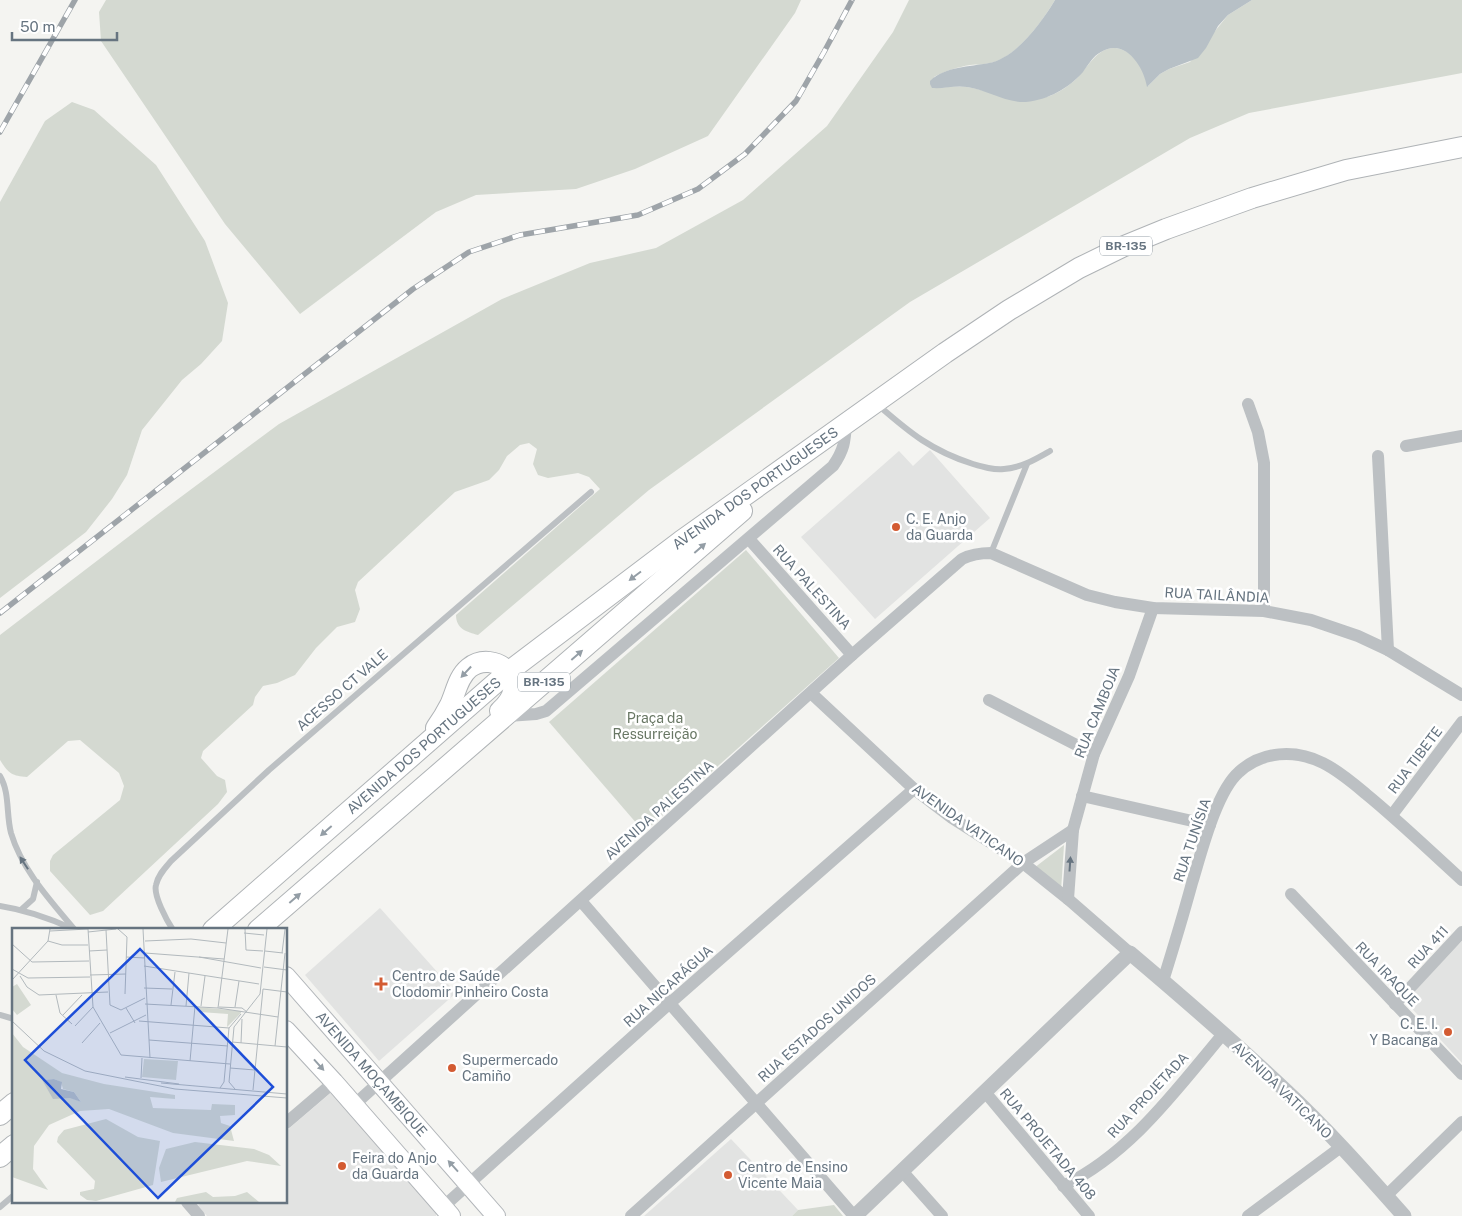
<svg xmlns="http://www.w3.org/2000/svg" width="1462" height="1216" font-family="'Public Sans',sans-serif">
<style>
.built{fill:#e2e3e2}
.green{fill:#d4d9d1}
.water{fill:#b7c0c6}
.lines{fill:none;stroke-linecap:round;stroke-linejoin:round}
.secondary-casing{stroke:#b1b5b9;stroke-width:20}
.trunk-casing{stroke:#afb3b6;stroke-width:22}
.service{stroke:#bcc0c3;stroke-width:6}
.minor{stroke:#bcc0c3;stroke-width:12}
.tertiary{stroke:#bcc0c3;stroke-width:15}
.secondary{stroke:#fff;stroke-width:18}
.trunk{stroke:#fff;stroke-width:20}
.rail-casing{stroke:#9ea4a9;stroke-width:5.5}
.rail{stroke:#fff;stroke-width:4;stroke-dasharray:11;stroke-linecap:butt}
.oneway{fill:#949ea6}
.oneway2{fill:#667480}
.poi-dot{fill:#d35b32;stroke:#fff;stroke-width:2}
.labels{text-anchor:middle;stroke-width:5;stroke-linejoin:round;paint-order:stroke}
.shield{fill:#fff;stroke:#949ea6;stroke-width:1}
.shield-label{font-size:12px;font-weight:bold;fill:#667480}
.street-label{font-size:14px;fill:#667480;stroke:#fff}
.poi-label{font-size:14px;fill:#667480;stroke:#fff;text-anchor:start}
.park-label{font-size:14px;fill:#687764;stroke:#fff}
.inset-road{fill:none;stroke:#b2b9bd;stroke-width:1}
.view{fill:#1d4ed8;fill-opacity:0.15;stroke:#1d4ed8;stroke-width:2.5}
.inset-edge{fill:none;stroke:#667480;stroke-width:2.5}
</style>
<rect width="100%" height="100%" fill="#f4f4f1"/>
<g class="built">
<path d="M930,450L990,518L875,619L801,537L899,451L913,466Z"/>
<path d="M380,908L456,993L379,1061L305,975Z"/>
<path d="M1462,941V1063L1405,1001Z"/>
<path d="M333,1091L431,1205L436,1213V1216H207L198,1206L202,1202H286V1131Z"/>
<path d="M731,1139L798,1210L792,1216H644Z"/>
</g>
<g class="green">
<path d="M106,0H801L795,13L708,136L635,169L576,189L476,195L436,212L300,314L225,224L101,41L99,12Z"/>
<path d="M909,0H1055C1042,22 1016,58 990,63C983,65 977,64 970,65C958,67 945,71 934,77L937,88C947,87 957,86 967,87C995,91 1011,105 1042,98C1054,96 1066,88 1075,80C1087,69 1097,47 1115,48C1135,50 1144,70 1148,86L1160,74L1169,69L1190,62L1228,15L1252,0H1462V73L1249,113L1190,138L910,302L649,490L478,635C467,632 456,629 456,615L600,489L589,477L578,473L548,478L538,475L533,464L537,449L529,443L520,445L507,456L499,470L489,480L455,492L358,582L355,590L360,609L355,622L337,627L316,648L295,675L277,683L263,686L255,697L253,705L203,751L201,758L217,776L225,780L227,792L218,804L103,911L90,915L50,871V861L53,855L120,800L124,786L119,773L80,740L68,741L27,777C12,776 8,773 0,760V635L166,508L279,424L502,299L590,263L656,248L743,200L827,126L893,32Z"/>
<path d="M72,102L94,110L156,165L205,241L228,303L222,341L201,364L182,380L142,430L127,475L112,499L86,532L0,598V202L45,121Z"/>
<path d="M746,550L839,658L644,832L549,722Z"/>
<path d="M1064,845L1061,891L1034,868Z"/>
<path d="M834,1205L843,1216H792L798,1210Z"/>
</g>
<path class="water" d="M1055,0H1252L1228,15L1218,26L1206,48L1198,58L1169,69L1160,74L1147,87C1144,67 1125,37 1101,52C1093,56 1088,65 1083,72C1069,88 1048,100 1026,102C1006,103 987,90 967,87C955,85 944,89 932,88L930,84V81C946,66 969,67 989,63C1016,58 1042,22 1055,0Z"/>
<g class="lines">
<g class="secondary-casing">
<g id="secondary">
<path id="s1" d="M286,976L496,1216"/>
<path d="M286,1030L334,1082L451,1216"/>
</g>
</g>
<g class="trunk-casing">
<g id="trunk">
<path d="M436,728C441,721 446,713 450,705C456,692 458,677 469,668C494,648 535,681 500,711"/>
<path id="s2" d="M213,930L508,672L681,541L945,353L1009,310L1079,268L1122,247L1166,229L1252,198L1346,170L1462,147"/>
<path d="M258,930L742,511"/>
<path d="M0,1115L14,1103"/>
<path d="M0,1157L14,1145"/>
</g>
</g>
<g class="service">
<path d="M878,405C910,433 932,451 973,464C983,467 993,470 1004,469C1021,468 1036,459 1050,451"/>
<path d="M991,553L1027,464"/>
<path d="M0,776C10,793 6,814 11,833C22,870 50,900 75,930"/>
<path d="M0,906C26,910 49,918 73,929"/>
<path d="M22,909L33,899L37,882"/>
<path d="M173,930C167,921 153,895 156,885C158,875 165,868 171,861L269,770L591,492"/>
<path d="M0,1015L14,1019"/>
<path d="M0,1207L14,1195"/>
</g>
<g class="minor">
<path d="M1248,404L1258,432L1264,463V611"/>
<path d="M1406,446L1462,436"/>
<path d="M1378,456L1388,650"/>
<path d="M749,539L852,655"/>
<path d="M811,693L914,789L952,818L1023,863L1068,899L1130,953"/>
<path d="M989,700L1094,754"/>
<path d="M506,716L536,714L546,711L833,466C844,450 845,442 846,423"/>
<path d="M1082,796L1210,825"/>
<path d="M1392,815L1462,722"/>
<path d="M1291,894L1462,1074"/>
<path d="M1068,899L1073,830L1094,754L1129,676L1153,608"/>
<path d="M581,901L854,1216"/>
<path d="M1163,981C1173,949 1183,916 1192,883C1201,854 1216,792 1239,772C1262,751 1295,749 1323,763C1339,771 1353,783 1366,794C1399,821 1430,851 1462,880"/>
<path d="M1395,1004L1462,932"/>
<path d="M985,1092L1089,1216"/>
<path d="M354,1105L852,655L962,559C972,554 980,553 991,553L1087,595L1115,602L1153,608L1264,611L1311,620L1358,636L1388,650L1462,695"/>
<path d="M286,1123L334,1082"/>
<path d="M902,1171L942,1216"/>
<path d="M1063,1186C1131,1153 1176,1090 1223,1034"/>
<path d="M1386,1196L1462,1122"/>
<path d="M187,1202L199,1216"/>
<path d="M443,1207L670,1003L914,789"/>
<path d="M631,1216L1023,863L1073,830"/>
<path d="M1248,1216L1341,1147"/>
</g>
<path class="tertiary" d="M855,1216L1130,953C1182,997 1234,1042 1284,1089C1326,1128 1365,1172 1404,1216"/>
<use href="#secondary" class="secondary"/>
<use href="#trunk" class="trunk"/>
<g class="rail-casing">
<g id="rail">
<path d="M0,132L75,0"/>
<path d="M0,613L413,289L469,252L520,235L638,215L698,189L745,154L796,101L824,52L852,0"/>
</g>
</g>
<use href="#rail" class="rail"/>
</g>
<defs><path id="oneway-solid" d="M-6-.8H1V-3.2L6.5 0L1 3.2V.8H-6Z" transform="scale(1.25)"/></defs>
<g class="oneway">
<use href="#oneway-solid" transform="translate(700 548) rotate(-41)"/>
<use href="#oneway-solid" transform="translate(635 576) rotate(143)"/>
<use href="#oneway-solid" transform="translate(577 655) rotate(-41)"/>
<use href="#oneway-solid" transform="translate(466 672) rotate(133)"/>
<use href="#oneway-solid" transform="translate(326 831) rotate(139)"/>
<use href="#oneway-solid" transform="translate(295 898) rotate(-41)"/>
<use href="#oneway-solid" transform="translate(319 1065) rotate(48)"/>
<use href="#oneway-solid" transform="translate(453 1166) rotate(-132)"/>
</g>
<g class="oneway2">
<use href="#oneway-solid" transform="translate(24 863) rotate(-123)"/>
<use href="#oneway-solid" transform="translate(1070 864) rotate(-86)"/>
</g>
<g class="poi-dot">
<circle cx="896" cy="527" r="5"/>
<path d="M378.5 976.5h5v5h5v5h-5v5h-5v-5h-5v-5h5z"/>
<circle cx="1448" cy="1032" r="5"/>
<circle cx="452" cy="1068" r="5"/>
<circle cx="342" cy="1166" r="5"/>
<circle cx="728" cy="1175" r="5"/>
</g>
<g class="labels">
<g class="shield">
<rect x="1100" y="236.5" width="52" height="19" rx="4"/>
<rect x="518" y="672.5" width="52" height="19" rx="4"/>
</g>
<g class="shield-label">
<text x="1126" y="250">BR-135</text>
<text x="544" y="686">BR-135</text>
</g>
<g class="street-label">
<text dy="5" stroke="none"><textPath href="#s2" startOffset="700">AVENIDA DOS PORTUGUESES</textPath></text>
<text transform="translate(812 587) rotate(48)" y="5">RUA PALESTINA</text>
<text transform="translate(1217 595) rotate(3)" y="5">RUA TAILÂNDIA</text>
<text transform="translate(342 690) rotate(-41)" y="5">ACESSO CT VALE</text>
<text transform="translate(1097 712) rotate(-68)" y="5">RUA CAMBOJA</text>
<text dy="5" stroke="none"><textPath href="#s2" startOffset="280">AVENIDA DOS PORTUGUESES</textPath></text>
<text transform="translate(1415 760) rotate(-53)" y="5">RUA TIBETE</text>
<text transform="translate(659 810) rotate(-42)" y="5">AVENIDA PALESTINA</text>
<text transform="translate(968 825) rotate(35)" y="5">AVENIDA VATICANO</text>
<text transform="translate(1192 840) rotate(-71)" y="5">RUA TUNÍSIA</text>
<text transform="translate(1428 947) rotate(-47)" y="5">RUA 411</text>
<text transform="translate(1387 974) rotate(46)" y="5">RUA IRAQUE</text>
<text transform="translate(668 986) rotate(-42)" y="5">RUA NICARÁGUA</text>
<text transform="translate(817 1028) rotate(-42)" y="5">RUA ESTADOS UNIDOS</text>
<text dy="5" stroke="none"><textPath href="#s1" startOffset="130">AVENIDA MOÇAMBIQUE</textPath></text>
<text transform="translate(1282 1090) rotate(44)" y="5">AVENIDA VATICANO</text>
<text transform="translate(1148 1095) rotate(-47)" y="5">RUA PROJETADA</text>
<text transform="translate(1048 1144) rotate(50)" y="5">RUA PROJETADA 408</text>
</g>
<g class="poi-label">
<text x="906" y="524">C. E. Anjo<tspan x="906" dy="16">da Guarda</tspan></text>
<text x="392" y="981">Centro de Saúde<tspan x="392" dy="16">Clodomir Pinheiro Costa</tspan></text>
<text x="1438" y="1029" text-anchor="end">C. E. I.<tspan x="1438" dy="16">Y Bacanga</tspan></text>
<text x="462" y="1065">Supermercado<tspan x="462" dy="16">Camiño</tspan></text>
<text x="352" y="1163">Feira do Anjo<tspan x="352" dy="16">da Guarda</tspan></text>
<text x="738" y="1172">Centro de Ensino<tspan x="738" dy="16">Vicente Maia</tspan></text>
</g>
<g class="park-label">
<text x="655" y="723">Praça da<tspan x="655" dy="16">Ressurreição</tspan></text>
</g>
</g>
<g transform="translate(12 928)">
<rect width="275" height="275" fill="#f4f4f1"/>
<path d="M5,56L19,77L5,87L0,81V59ZM184,79L229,83V85L215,99L216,86L188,84ZM0,105L11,119L50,145L92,156L163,167V171L138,169L141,180L199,182L200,176L223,177V187L208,188L209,195L218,198L222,213L161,205L97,181L68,183L37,197L22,218L21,241L36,262L0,249ZM42,151L49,154L51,161L62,164L69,174L60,170H41L30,152ZM132,131L166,133L164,152L130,149ZM94,191L126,209L148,213L141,257L84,273L75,272L68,267V264L82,261L83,253L45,214L46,209L52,202ZM183,214L242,221L257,227L269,238L235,233L149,254L147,240L154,221ZM194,264L201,269L223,268L235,264L247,274H163L165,270Z" fill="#d4d9d1" fill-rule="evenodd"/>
<path d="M42,151L50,154L49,161L62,164L69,174L58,170L41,171L30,152Z" fill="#b7c0c6"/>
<path class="inset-road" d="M76,1L81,79L109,127L218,136M106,1L115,9L113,66M131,1L138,130M233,1L234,22L251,23M94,2L98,77L109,82L133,70M38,3L76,1M76,4L104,1M232,5L252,7M36,13L50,17H76M133,13L179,11L214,15M0,16L20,34L77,33M77,23L95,22M253,23L271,25M133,25L212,31M270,25L273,1M114,29L133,30M187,29L249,40M132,38L247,56M252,39L275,42M0,41L16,50L78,49M78,47L114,46M8,48L15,59L27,67L96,64M0,52L36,13L38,1M132,60L160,61M251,61L275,64M44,67L48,85L60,96M133,76L206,80L266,89M159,77L163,44M174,78L177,45M189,78L193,48M207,79L230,80L235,84M223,79L227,53M114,80L123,95M206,80L216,1M51,87L70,67M0,93L32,123L73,143L163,161L275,170M127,93L217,100M63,98L81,79M98,105L134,87M137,112L216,118M220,114L275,119M70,115L88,95M229,115L230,91M263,118L273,25M178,133L183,78M218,140L243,142M113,149L167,156M129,150L130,130M149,155L275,166M208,160L212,154L217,100L229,86M223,161L217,154L222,99L248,66L255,1M241,162L251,61"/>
<path class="view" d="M128,21L261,159L146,270L13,132Z"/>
<rect width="275" height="275" class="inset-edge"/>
</g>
<path d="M12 32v8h105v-8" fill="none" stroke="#667480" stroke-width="2.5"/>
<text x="20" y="32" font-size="15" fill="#667480" stroke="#ffffff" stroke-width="4" paint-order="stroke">50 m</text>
</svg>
